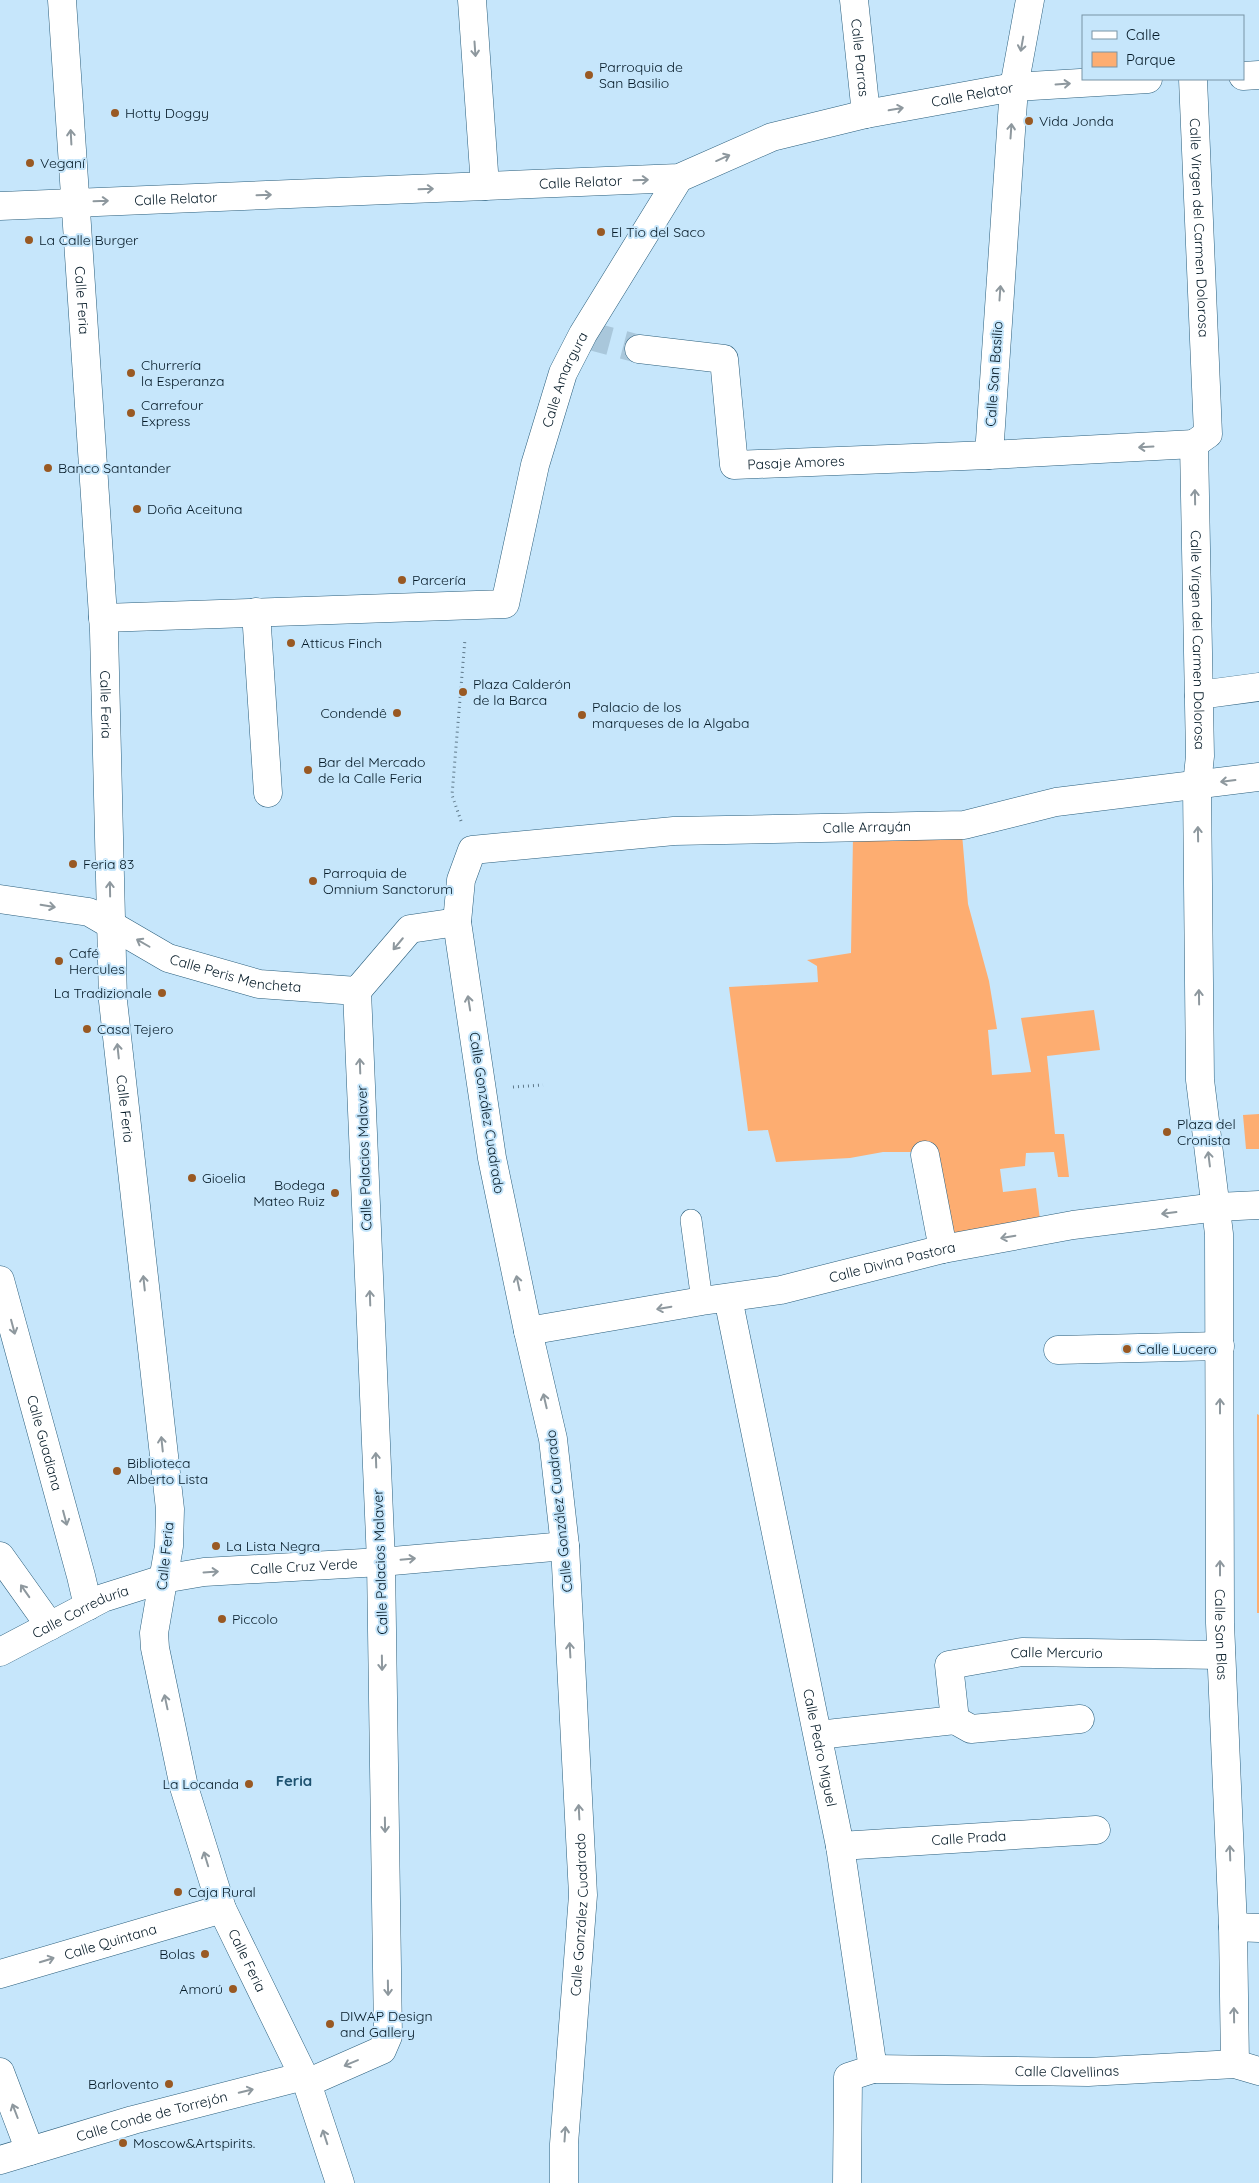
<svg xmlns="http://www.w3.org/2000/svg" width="1259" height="2183" font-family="Quicksand,sans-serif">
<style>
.green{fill:#fdad71}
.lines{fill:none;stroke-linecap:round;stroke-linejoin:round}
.street-tunnel{stroke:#a9c7db;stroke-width:28;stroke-dasharray:28 14;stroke-linecap:butt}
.lane-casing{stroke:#2a5e7c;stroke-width:22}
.street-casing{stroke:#2a5e7c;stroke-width:29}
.path{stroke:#5e7889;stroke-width:3;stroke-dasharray:1 4;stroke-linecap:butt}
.lane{stroke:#fff;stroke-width:21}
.street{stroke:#fff;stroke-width:28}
.oneway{stroke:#8e989e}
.poi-dot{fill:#995923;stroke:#c6e6fb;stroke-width:2}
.labels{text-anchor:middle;stroke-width:4;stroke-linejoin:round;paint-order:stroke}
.street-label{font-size:14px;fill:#051a27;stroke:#c6e6fb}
.poi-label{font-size:14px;fill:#051a27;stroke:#c6e6fb;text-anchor:start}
.neighbourhood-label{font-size:15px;font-weight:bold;fill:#1d516f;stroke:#c6e6fb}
</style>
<rect width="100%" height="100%" fill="#c6e6fb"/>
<g class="green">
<path d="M962,834L968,904L989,981L997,1029L988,1030L992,1075L1031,1072L1021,1018L1094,1010L1100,1050L1047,1056L1055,1134H1064L1069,1177H1058L1054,1152L1026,1153L1025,1166L1000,1169L1003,1192L1036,1188L1040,1220L947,1240L917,1152H883L850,1158L776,1162L768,1130L748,1131L729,987L818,982L817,966L807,960L851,953L853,837Z"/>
<path d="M1259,1114V1149H1246L1243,1115Z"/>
<path d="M1257,1414L1259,1415V1613H1257Z"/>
</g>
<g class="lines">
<path class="street-tunnel" d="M583,334L639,349"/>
<g class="lane-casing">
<path id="lane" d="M691,1220L702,1301"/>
</g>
<g class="street-casing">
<g id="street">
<path id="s1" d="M62,0L104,631L113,1001L170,1509L169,1546L154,1633L155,1648L184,1787L222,1909L307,2083L340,2183"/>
<path d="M472,0L485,186"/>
<path id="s2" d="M854,0L866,114"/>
<path d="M1030,0L1014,87L989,455L1194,444"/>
<path d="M1243,76L1259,75"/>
<path id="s3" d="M1193,79L1208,434L1194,444"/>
<path id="s4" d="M0,206L679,178L772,137L866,114L1014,87L1148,79"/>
<path id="s5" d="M639,349L724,359L734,465L989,455"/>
<path id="s6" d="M1194,444L1200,756L1197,785L1200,1080L1219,1234L1220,1623L1233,1927L1235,2064"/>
<path d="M256,612L268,793"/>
<path id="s7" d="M103,618L505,604L535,465L563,373L583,334L679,178"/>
<path d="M1199,695L1259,687"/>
<path id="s8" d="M0,899L89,912L168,958L259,984L357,991L410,929L457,922"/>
<path d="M925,1155L943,1249"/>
<path id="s9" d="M0,1280L81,1576L88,1606"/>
<path id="s10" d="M728,1298L840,1846L873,2069L848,2077L847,2183"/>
<path id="s11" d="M528,1331L702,1301L781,1290L943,1249L1073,1225L1217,1207L1259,1205"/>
<path d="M1058,1350L1220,1346"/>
<path d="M0,1556L50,1626"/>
<path id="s12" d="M0,1652L103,1598L163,1579L204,1572L381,1562L565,1546"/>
<path d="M955,1720L971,1729L1080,1719"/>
<path id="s13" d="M818,1735L955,1720L949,1665L1022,1652L1221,1655"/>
<path id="s14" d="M840,1846L1096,1830"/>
<path d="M1233,1927L1259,1928"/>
<path id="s15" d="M0,1974L222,1909"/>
<path id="s16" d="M873,2069L1088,2072L1235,2064L1259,2071"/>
<path d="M0,2072L30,2151"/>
<path d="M307,2083L382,2050L388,2036L381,1562L357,991"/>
<path id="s17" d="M0,2160L133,2120L304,2076"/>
<path id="s18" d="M564,2183V2144L583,1895L565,1546L553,1439L528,1331L492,1158L457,922L461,880L472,850L674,831L964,825L1056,802L1259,777"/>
</g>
</g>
<g class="path">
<path d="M461,821L452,795L465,639"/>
<path d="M513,1087L543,1085"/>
</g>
<use href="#lane" class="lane"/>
<use href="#street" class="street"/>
</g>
<defs><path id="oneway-shaft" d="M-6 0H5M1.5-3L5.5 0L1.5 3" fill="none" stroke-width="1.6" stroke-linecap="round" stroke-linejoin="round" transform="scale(1.25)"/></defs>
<g class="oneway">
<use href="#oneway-shaft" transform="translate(1022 44) rotate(100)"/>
<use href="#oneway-shaft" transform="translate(475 49) rotate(86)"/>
<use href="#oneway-shaft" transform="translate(1063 84) rotate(-4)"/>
<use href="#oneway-shaft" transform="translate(896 109) rotate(-10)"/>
<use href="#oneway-shaft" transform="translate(1011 131) rotate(-86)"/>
<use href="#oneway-shaft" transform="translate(71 137) rotate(-93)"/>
<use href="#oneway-shaft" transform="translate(723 158) rotate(-24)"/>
<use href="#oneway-shaft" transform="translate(641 180) rotate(-2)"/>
<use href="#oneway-shaft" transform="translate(426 189) rotate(-2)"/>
<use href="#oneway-shaft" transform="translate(264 195) rotate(-2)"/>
<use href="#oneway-shaft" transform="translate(101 201) rotate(-2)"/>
<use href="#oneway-shaft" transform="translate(1000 293) rotate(-86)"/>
<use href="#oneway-shaft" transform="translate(1146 447) rotate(177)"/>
<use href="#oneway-shaft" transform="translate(1195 497) rotate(-91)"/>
<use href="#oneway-shaft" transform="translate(1228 781) rotate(173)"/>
<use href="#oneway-shaft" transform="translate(1198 834) rotate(-91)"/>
<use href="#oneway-shaft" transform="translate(110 889) rotate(-91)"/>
<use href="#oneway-shaft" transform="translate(48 906) rotate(9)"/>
<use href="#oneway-shaft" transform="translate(143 943) rotate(-150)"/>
<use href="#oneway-shaft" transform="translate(398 944) rotate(130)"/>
<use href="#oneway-shaft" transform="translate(1199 997) rotate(-91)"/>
<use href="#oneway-shaft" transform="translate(469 1003) rotate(-99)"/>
<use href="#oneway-shaft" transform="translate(118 1051) rotate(-96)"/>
<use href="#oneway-shaft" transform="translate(360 1066) rotate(-92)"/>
<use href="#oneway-shaft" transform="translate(1209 1159) rotate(-97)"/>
<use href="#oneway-shaft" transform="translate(1169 1213) rotate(173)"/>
<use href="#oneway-shaft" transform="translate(1008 1237) rotate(170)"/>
<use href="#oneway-shaft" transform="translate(144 1283) rotate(-96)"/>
<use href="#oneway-shaft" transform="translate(518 1283) rotate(-102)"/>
<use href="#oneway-shaft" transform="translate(370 1298) rotate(-92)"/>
<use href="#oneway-shaft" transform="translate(664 1308) rotate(170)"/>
<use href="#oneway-shaft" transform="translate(13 1327) rotate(75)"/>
<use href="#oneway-shaft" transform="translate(545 1401) rotate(-103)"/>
<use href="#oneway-shaft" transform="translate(1220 1406) rotate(-90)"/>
<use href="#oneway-shaft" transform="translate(162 1444) rotate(-96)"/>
<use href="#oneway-shaft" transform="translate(376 1460) rotate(-92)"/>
<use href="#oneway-shaft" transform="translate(65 1518) rotate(75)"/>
<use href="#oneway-shaft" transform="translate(408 1559) rotate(-5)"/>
<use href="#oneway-shaft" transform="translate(1220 1568) rotate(-90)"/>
<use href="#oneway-shaft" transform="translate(211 1572) rotate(-4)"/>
<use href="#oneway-shaft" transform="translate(25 1591) rotate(-125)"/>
<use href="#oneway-shaft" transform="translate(570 1650) rotate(-93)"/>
<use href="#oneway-shaft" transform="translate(382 1663) rotate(89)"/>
<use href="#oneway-shaft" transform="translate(166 1702) rotate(-102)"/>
<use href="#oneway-shaft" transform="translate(579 1812) rotate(-93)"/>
<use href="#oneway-shaft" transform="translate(385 1825) rotate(89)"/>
<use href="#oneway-shaft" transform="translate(1230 1853) rotate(-92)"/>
<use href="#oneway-shaft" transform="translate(206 1859) rotate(-107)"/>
<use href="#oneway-shaft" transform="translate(47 1960) rotate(-17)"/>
<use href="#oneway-shaft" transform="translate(388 1988) rotate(89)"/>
<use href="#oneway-shaft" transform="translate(1234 2015) rotate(-91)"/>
<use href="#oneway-shaft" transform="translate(351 2063) rotate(157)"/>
<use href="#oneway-shaft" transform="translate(246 2091) rotate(-14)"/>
<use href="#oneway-shaft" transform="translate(15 2111) rotate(-111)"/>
<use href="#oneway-shaft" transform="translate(565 2134) rotate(-86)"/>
<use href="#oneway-shaft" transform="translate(325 2137) rotate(-108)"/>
</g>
<g class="poi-dot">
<circle cx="589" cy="75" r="5"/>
<circle cx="115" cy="113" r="5"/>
<circle cx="1029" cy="121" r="5"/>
<circle cx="30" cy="163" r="5"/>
<circle cx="601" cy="232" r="5"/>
<circle cx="29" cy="240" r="5"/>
<circle cx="131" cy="373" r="5"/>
<circle cx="131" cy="413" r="5"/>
<circle cx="48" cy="468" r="5"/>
<circle cx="137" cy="509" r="5"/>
<circle cx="402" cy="580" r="5"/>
<circle cx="291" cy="643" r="5"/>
<circle cx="463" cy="692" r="5"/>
<circle cx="397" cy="713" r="5"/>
<circle cx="582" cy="715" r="5"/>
<circle cx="308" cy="770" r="5"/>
<circle cx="73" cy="864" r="5"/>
<circle cx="313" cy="881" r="5"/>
<circle cx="59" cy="961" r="5"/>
<circle cx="162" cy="993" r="5"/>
<circle cx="87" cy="1029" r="5"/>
<circle cx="1167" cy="1132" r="5"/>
<circle cx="192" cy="1178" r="5"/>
<circle cx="335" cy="1193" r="5"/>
<circle cx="1127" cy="1349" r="5"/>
<circle cx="117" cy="1471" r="5"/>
<circle cx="216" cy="1546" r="5"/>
<circle cx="222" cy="1619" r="5"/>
<circle cx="249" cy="1784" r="5"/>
<circle cx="178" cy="1892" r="5"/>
<circle cx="205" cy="1954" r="5"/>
<circle cx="233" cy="1989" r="5"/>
<circle cx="330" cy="2024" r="5"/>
<circle cx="169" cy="2084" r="5"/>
<circle cx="123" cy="2143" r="5"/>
</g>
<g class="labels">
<g class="street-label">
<text dy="5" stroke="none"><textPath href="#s2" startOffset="58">Calle Parras</textPath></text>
<text dy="5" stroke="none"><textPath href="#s4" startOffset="986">Calle Relator</textPath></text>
<text dy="5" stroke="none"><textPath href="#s4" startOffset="581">Calle Relator</textPath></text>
<text dy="5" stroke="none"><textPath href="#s4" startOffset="176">Calle Relator</textPath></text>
<text dy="5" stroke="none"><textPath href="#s3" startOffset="149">Calle Virgen del Carmen Dolorosa</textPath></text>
<text dy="5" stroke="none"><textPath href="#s1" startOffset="301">Calle Feria</textPath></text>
<text transform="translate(994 374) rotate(-86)" y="5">Calle San Basilio</text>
<text dy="5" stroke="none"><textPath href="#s7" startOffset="635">Calle Amargura</textPath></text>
<text dy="5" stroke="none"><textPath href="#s5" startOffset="254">Pasaje Amores</textPath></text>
<text dy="5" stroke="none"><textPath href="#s6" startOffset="196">Calle Virgen del Carmen Dolorosa</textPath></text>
<text dy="5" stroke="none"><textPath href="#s1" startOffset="706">Calle Feria</textPath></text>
<text dy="5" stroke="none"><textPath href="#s18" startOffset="1742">Calle Arrayán</textPath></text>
<text dy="5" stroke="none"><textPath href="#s8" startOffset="251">Calle Peris Mencheta</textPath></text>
<text dy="5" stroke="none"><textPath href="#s1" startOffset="1111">Calle Feria</textPath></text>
<text transform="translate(487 1113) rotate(81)" y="5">Calle González Cuadrado</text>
<text transform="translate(364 1158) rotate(-92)" y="5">Calle Palacios Malaver</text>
<text dy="5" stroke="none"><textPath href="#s11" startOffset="371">Calle Divina Pastora</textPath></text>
<text dy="5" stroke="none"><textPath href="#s9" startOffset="169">Calle Guadiana</textPath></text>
<text transform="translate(559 1511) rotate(-96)" y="5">Calle González Cuadrado</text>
<text transform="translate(165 1556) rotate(-84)" y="5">Calle Feria</text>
<text transform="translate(380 1562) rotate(-92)" y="5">Calle Palacios Malaver</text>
<text dy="5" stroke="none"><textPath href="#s12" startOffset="321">Calle Cruz Verde</textPath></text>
<text dy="5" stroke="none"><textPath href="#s12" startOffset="90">Calle Correduría</textPath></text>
<text dy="5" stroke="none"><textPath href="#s6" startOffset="1192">Calle San Blas</textPath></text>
<text dy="5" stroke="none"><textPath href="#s13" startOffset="302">Calle Mercurio</textPath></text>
<text dy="5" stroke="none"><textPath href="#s10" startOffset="459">Calle Pedro Miguel</textPath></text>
<text dy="5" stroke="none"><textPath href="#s14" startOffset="129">Calle Prada</textPath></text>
<text dy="5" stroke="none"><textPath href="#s18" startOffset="269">Calle González Cuadrado</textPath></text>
<text dy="5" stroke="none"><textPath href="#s15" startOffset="115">Calle Quintana</textPath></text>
<text dy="5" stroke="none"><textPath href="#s1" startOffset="1981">Calle Feria</textPath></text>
<text dy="5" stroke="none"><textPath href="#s16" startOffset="194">Calle Clavellinas</textPath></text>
<text dy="5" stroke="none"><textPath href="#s17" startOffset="158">Calle Conde de Torrejón</textPath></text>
</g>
<g class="poi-label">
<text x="599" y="72">Parroquia de<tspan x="599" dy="16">San Basilio</tspan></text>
<text x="125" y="118">Hotty Doggy</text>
<text x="1039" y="126">Vida Jonda</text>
<text x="40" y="168">Veganí</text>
<text x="611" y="237">El Tio del Saco</text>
<text x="39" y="245">La Calle Burger</text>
<text x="141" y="370">Churrería<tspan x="141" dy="16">la Esperanza</tspan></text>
<text x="141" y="410">Carrefour<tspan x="141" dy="16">Express</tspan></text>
<text x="58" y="473">Banco Santander</text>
<text x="147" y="514">Doña Aceituna</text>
<text x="412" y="585">Parcería</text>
<text x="301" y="648">Atticus Finch</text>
<text x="473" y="689">Plaza Calderón<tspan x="473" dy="16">de la Barca</tspan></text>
<text x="592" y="712">Palacio de los<tspan x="592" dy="16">marqueses de la Algaba</tspan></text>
<text x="387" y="718" text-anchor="end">Condendê</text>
<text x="318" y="767">Bar del Mercado<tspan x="318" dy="16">de la Calle Feria</tspan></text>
<text x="83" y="869">Feria 83</text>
<text x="323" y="878">Parroquia de<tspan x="323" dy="16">Omnium Sanctorum</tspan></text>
<text x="69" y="958">Café<tspan x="69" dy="16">Hercules</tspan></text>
<text x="152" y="998" text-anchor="end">La Tradizionale</text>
<text x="97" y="1034">Casa Tejero</text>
<text x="1177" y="1129">Plaza del<tspan x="1177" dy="16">Cronista</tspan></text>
<text x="202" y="1183">Gioelia</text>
<text x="325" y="1190" text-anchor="end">Bodega<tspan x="325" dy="16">Mateo Ruiz</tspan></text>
<text x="1137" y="1354">Calle Lucero</text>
<text x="127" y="1468">Biblioteca<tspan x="127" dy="16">Alberto Lista</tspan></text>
<text x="226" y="1551">La Lista Negra</text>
<text x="232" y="1624">Piccolo</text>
<text x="239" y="1789" text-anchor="end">La Locanda</text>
<text x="188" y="1897">Caja Rural</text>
<text x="195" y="1959" text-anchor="end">Bolas</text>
<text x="223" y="1994" text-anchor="end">Amorú</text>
<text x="340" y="2021">DIWAP Design<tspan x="340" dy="16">and Gallery</tspan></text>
<text x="159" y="2089" text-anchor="end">Barlovento</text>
<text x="133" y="2148">Moscow&amp;Artspirits.</text>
</g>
<g class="neighbourhood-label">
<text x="294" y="1786">Feria</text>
</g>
</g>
<rect x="1082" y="15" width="162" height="65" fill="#c6e6fb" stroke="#7994a6"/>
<rect x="1092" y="31" width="25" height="8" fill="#ffffff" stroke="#7994a6"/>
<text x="1126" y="40" font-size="15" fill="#051a27">Calle</text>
<rect x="1092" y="52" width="25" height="15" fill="#fdad71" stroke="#7994a6"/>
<text x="1126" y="65" font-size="15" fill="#051a27">Parque</text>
</svg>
